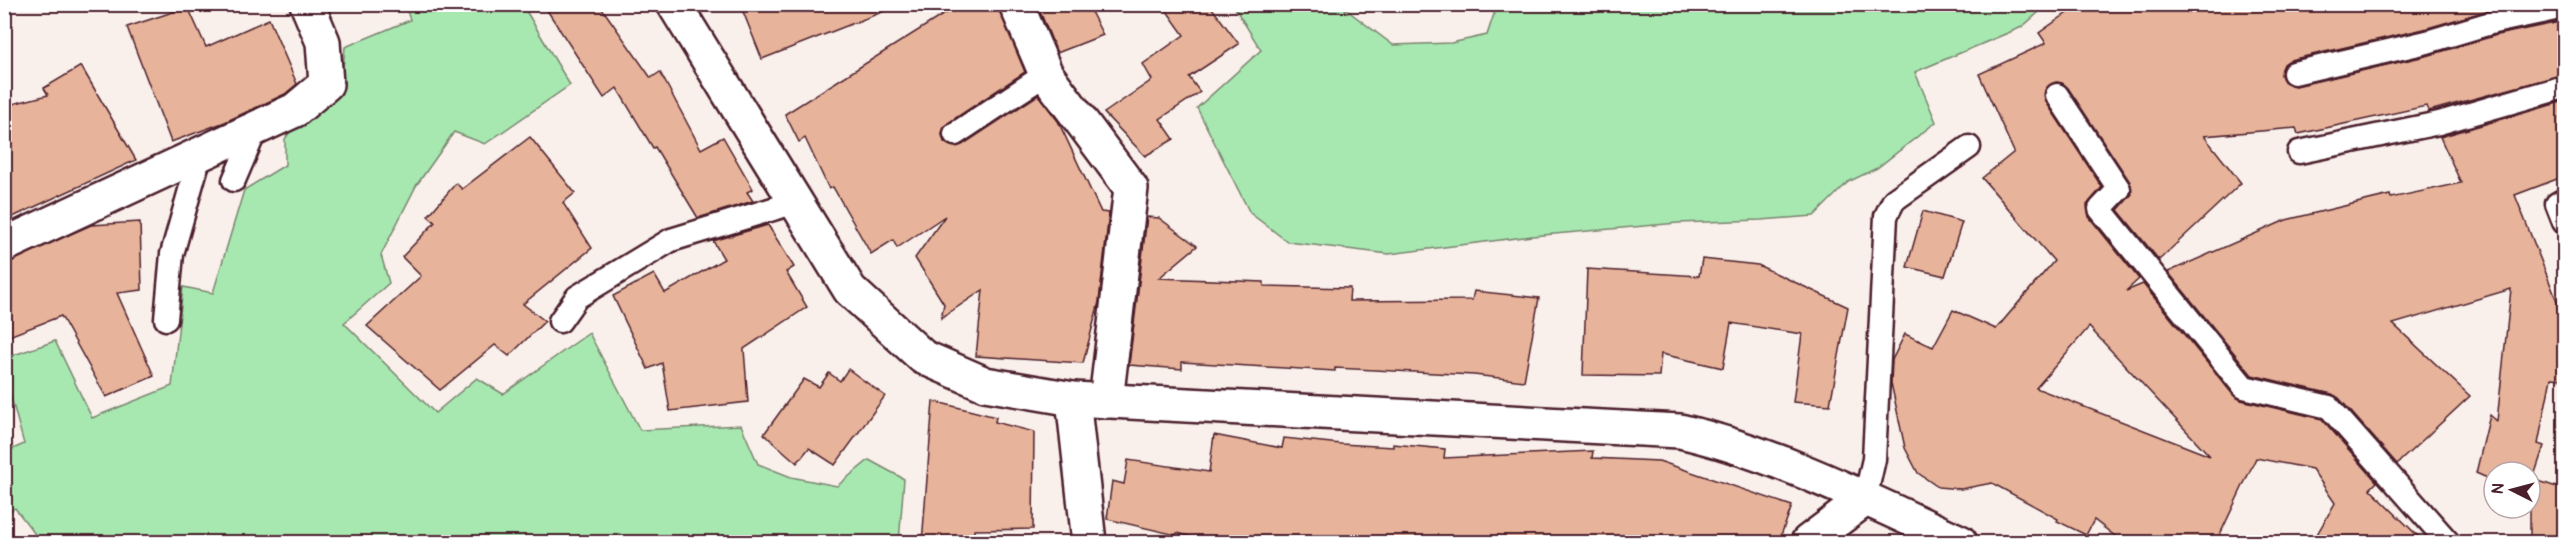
<svg xmlns="http://www.w3.org/2000/svg" width="2569" height="547" font-family="Pangolin,sans-serif">
<style>
.green{fill:#a7e8b1;stroke:#78846e;stroke-width:1.5}
.building{fill:#e7b39a;stroke:#4a1f2b;stroke-width:1.5;fill-rule:evenodd}
.lines{fill:none;stroke-linecap:round;stroke-linejoin:round}
.service-casing{stroke:#4a1f2b;stroke-width:27}
.minor-casing{stroke:#4a1f2b;stroke-width:38}
.tertiary-casing{stroke:#4a1f2b;stroke-width:38}
.service{stroke:#fff;stroke-width:22}
.minor{stroke:#fff;stroke-width:33}
.tertiary{stroke:#fff;stroke-width:33}
</style>
<rect width="100%" height="100%" fill="#faf0eb"/>
<filter id="ink" filterUnits="userSpaceOnUse"><feTurbulence type="fractalNoise" baseFrequency=".0167" numOctaves="2"/><feDisplacementMap in="SourceGraphic" scale="12" xChannelSelector="R" yChannelSelector="G"/><feConvolveMatrix kernelMatrix="1 2 1 2 8 2 1 2 1" color-interpolation-filters="sRGB"/></filter>
<g filter="url(#ink)">
<g class="green">
<path d="M522,4L570,85L485,144L454,132L416,186L381,255L389,283L344,323L435,413L477,378L503,394L589,333L640,430L741,425L758,464L791,477L837,486L869,460L904,479L899,542H41L15,508L5,515L4,453L24,444L5,375V358L55,341L92,418L172,386L183,287L213,293L244,190L285,165V139L295,124L341,89L345,47L410,20L405,5Z"/>
<path d="M1233,5H1340L1393,45L1451,43L1487,35L1497,5H2047L2022,27L1915,72L1936,122L1877,168L1848,182L1814,216L1761,220L1678,223L1532,236L1389,254L1288,242L1250,213L1197,108L1261,50Z"/>
</g>
<g class="building">
<path d="M543,4H599L651,78L660,72L701,149L723,137L753,189L747,192L753,201L698,218L655,147L653,148L617,88L604,98Z"/>
<path d="M740,4H895V7L762,59Z"/>
<path d="M960,4H998L1025,72L948,123L942,134L944,142L955,147L962,145L1038,95L1058,121L1101,212L1109,213L1099,302L1083,363L976,356L983,290L941,318L944,304L915,258L945,216L897,248L893,240L871,254L833,187L829,189L805,138L799,142L785,114Z"/>
<path d="M1037,4H1087L1103,35L1057,53Z"/>
<path d="M1162,4H1209L1239,44L1189,77L1200,92L1160,119L1174,139L1145,156L1104,113L1152,80L1143,64L1184,35Z"/>
<path d="M2080,4H2511L2424,29L2290,60L2284,64L2281,75L2285,83L2296,86L2430,55L2497,35L2565,21V74L2429,111L2426,106L2298,134L2296,128L2204,136L2241,183L2159,260L2118,210L2132,194L2130,182L2068,88L2062,83L2056,82L2045,90L2046,102L2102,187L2087,205L2089,217L2139,279L2126,291L2143,284L2234,396L2241,400L2322,419L2377,482L2370,489L2425,543H2312L2335,503L2312,469L2256,458L2216,543H2124L2094,520L2086,535L2057,521L2058,519L1992,483L1961,489L1938,487L1918,473L1905,448L1891,383L1892,360L1905,334L1933,347L1953,310L1996,329L2054,261L1982,178L2014,152L1979,74L2046,43L2039,33ZM2089,327L2210,456L2036,388Z"/>
<path d="M188,7L206,47L269,19L297,84L285,94L225,122L171,142L127,27Z"/>
<path d="M81,66L136,160L4,221V106L48,95L44,88Z"/>
<path d="M2565,101V176L2515,195L2557,301L2563,379L2551,378L2538,444L2544,446L2533,479L2565,490V543H2530V472H2494V481L2476,473L2490,415L2497,421L2511,289L2393,324L2470,396L2397,464L2339,398L2332,394L2252,375L2168,272L2286,220L2390,195L2391,198L2461,183L2440,137Z"/>
<path d="M530,137L575,193L563,203L592,248L523,304L545,321L509,356L495,345L440,390L367,326L421,276L402,257L435,222L428,216L456,183L462,189Z"/>
<path d="M1923,211L1962,222L1945,276L1907,267Z"/>
<path d="M1147,217L1159,218L1197,246L1159,278L1264,282V286L1350,288L1349,301L1472,300L1474,291L1539,298L1524,381L1474,375L1335,368V371L1182,362V369L1129,365Z"/>
<path d="M140,222L142,290L117,293L154,376L106,397L61,316L4,338V263L91,225Z"/>
<path d="M768,225L794,267L786,272L807,307L744,349L748,402L670,411L662,363L648,369L613,296L654,274L665,293L724,259L713,241Z"/>
<path d="M1702,259L1758,265L1848,307L1830,405L1793,402L1802,334L1731,323L1723,368L1661,354L1659,376L1583,375L1587,269L1699,276Z"/>
<path d="M848,369L885,396L835,465L809,448L797,463L764,434L804,379L819,387L829,373L840,381Z"/>
<path d="M933,401L996,417L995,422L1034,432L1033,529L974,530L973,543H922Z"/>
<path d="M1214,435L1282,448L1284,438L1341,444L1393,447V444L1445,449L1444,458L1593,451L1592,458L1659,461L1792,506L1778,543H1214L1177,533L1176,535L1107,519L1112,481L1124,484L1128,460L1209,472Z"/>
</g>
<g class="lines">
<g class="service-casing">
<g id="service">
<path d="M2294,73L2427,42L2494,22L2564,7"/>
<path d="M2057,95L2119,189L2100,209L2244,387L2329,407L2448,542"/>
<path d="M955,134L1046,74"/>
<path d="M2299,152L2439,123L2564,87"/>
<path d="M234,180L256,129"/>
<path d="M2564,200L2557,204L2564,222"/>
<path d="M166,319L172,254L200,155"/>
<path d="M560,321L577,297L671,240L796,202"/>
<path d="M1865,499L1874,459L1886,216L1894,200L1969,147"/>
</g>
</g>
<g class="minor-casing">
<g id="minor">
<path d="M1016,4L1046,74L1131,188L1106,401"/>
<path d="M4,245L295,110L326,84L323,42L307,4"/>
<path d="M1073,399L1089,542"/>
<path d="M1808,542L1865,499"/>
</g>
</g>
<g class="tertiary-casing">
<path id="tertiary" d="M674,4L850,290L923,357L985,384L1073,399L1680,431C1776,453 1870,501 1960,542"/>
</g>
<use href="#service" class="service"/>
<use href="#minor" class="minor"/>
<use href="#tertiary" class="tertiary"/>
</g>
</g>
<rect width="2569" height="547" fill="none" stroke="#fff" stroke-width="24"/>
<rect x="12" y="12" width="2545" height="523" fill="none" stroke="#4a1f2b" stroke-width="2" filter="url(#ink)"/>
<g transform="translate(2512 490) rotate(276)"><circle r="28" fill="#ffffff" stroke="#b7a5aa" stroke-width="1.5"/>
<path d="M0-4.5L10 22L0 15L-10 22Z" fill="#4a1f2b"/>
<text y="-9" font-size="16" font-weight="bold" text-anchor="middle" fill="#4a1f2b">N</text>
</g>
</svg>
